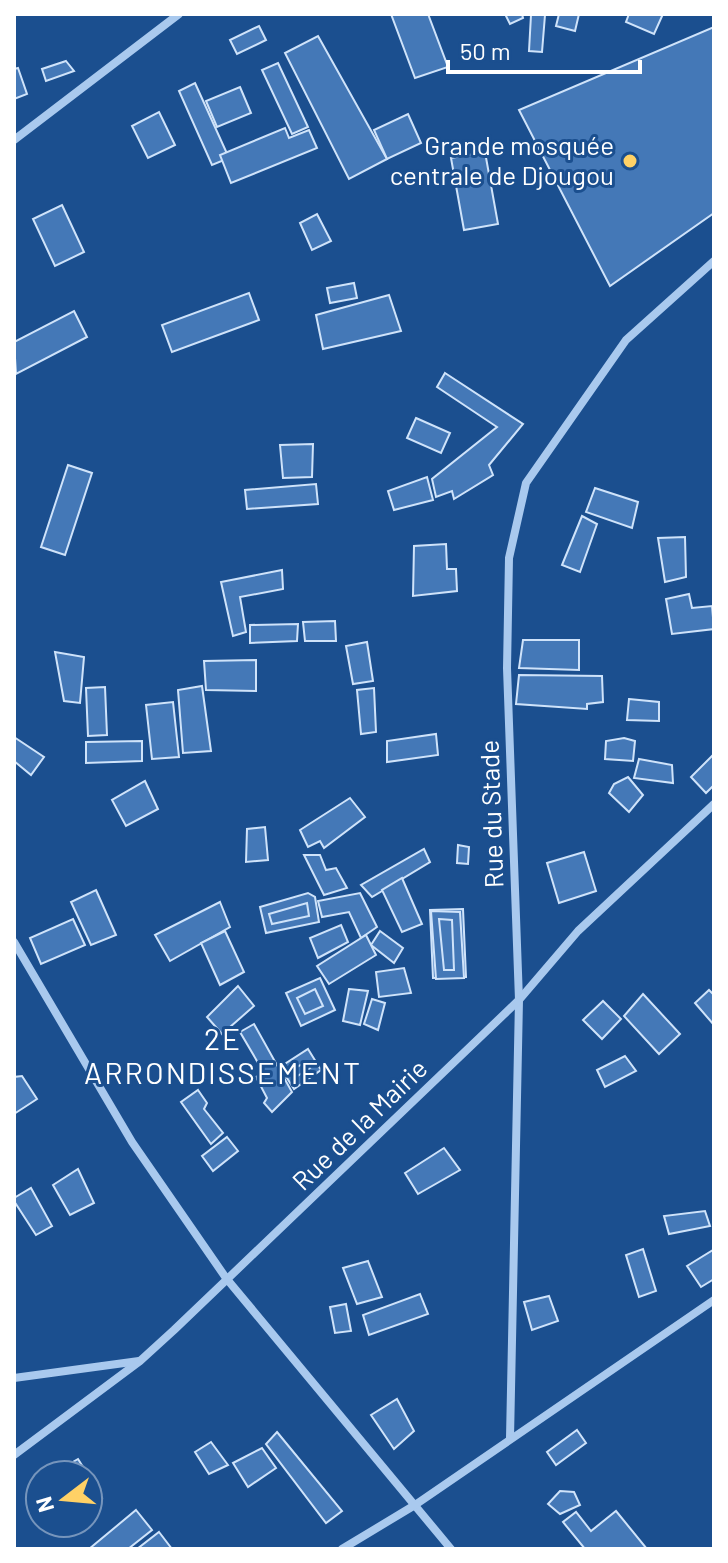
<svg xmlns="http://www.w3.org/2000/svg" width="728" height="1563" font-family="Barlow,sans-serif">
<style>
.building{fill:#4478b7;stroke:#cfe3fa;stroke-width:2}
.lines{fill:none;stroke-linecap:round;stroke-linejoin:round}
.minor{stroke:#a9c9ee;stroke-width:8}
.poi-dot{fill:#ffd166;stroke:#1b4f8f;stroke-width:3}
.labels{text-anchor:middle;stroke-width:6;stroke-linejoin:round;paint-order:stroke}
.poi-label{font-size:26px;fill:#fff;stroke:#1b4f8f;text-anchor:end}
.street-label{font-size:26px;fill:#fff;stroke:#1b4f8f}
.quarter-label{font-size:30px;letter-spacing:2px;fill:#fff;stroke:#1b4f8f}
</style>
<rect width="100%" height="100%" fill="#1b4f8f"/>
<g class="building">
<path d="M391,14H428L448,67L415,78Z"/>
<path d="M505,14H522L523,18L510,24Z"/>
<path d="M559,14H579L575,31L556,26Z"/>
<path d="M629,14H663L654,34L626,22Z"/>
<path d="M531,15H545L542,52L529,51Z"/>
<path d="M259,26L266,40L237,54L230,40Z"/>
<path d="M714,27V213L610,286L519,110Z"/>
<path d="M318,36L387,159L349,179L285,53Z"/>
<path d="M66,61L74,71L46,81L42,69Z"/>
<path d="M278,63L308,127L292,134L262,70Z"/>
<path d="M18,68L27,94L14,99V69Z"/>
<path d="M195,83L229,158L212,165L179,91Z"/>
<path d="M240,87L251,113L217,127L206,101Z"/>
<path d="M159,112L175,145L148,158L132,126Z"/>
<path d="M408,114L421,143L387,159L374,130Z"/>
<path d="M285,128L289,138L309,130L317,148L231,183L220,155Z"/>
<path d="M485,152L498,224L464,230L451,158Z"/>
<path d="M62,205L84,252L55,266L33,219Z"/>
<path d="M317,214L331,241L312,250L300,223Z"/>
<path d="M354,283L357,298L330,303L327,288Z"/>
<path d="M249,293L259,320L172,352L162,325Z"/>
<path d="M389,295L401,331L323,349L316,315Z"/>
<path d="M74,311L87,337L16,374L14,342Z"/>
<path d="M445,373L523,424L489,465L493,475L454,499L452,491L436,497L432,479L497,427L437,387Z"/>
<path d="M416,418L450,433L441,453L407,438Z"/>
<path d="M313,444L312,477L283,478L280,445Z"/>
<path d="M68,465L92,473L65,555L41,547Z"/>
<path d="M427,477L433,500L394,510L388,491Z"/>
<path d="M316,484L318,504L247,509L245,490Z"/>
<path d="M595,488L638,502L632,528L586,512Z"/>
<path d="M582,516L597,524L580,572L562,565Z"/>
<path d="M685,537L686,577L665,582L658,538Z"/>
<path d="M446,544L447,569H456L457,591L413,596L414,546Z"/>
<path d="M282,570L283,589L240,597L246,632L233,636L221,582Z"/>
<path d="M689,594L692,608L712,606L714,629L672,634L666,599Z"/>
<path d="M335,621L336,641H305L303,622Z"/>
<path d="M298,624L297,641L250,643V625Z"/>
<path d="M523,640H579V670L519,668Z"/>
<path d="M367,642L373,681L353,684L346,646Z"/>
<path d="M55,652L84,657L80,703L64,701Z"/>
<path d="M256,660V691L206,690L204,661Z"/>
<path d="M519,675L602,676L603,702L587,704V709L516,704Z"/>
<path d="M202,686L211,751L183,753L178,690Z"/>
<path d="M105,687L107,735L88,736L86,688Z"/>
<path d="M374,688L376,732L361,734L357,690Z"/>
<path d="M629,699L659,702V721L627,720Z"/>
<path d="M173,702L179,757L152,759L146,705Z"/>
<path d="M436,734L438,755L387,762V741Z"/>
<path d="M14,737L44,757L31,775L14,761Z"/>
<path d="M624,738L635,741L633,761L605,759L606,741Z"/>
<path d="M142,741V761L86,763V742Z"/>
<path d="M714,754V785L706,793L691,777Z"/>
<path d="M639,759L672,765L673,783L634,778Z"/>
<path d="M628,777L643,795L629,812L609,793L614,784Z"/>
<path d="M145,781L158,809L126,826L112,800Z"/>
<path d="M350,798L365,817L324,848L320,841L308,847L300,830Z"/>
<path d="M265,827L268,860L246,862L247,829Z"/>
<path d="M458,845L469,847L468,864L457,863Z"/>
<path d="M424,849L430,862L372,897L361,885Z"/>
<path d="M584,852L596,891L559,903L547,863Z"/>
<path d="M304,855H320L326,870L336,868L347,888L324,895Z"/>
<path d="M402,878L422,924L402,932L382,890Z"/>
<path d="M96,890L116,935L91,945L71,902Z"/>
<path d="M308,893L315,897L319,922L266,933L260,907Z"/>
<path d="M360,893L377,927L361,938L349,912L322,917L318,901Z"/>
<path d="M220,902L230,927L170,961L155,935Z"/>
<path d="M307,903L309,916L272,924L269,914Z"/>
<path d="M463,909L466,977L433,978L430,910Z"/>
<path d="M431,911L460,912L464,978L436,979Z"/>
<path d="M73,919L85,945L41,964L30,938Z"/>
<path d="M439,919L452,920L454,970H444Z"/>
<path d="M341,925L348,942L318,958L310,938Z"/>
<path d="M225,931L244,972L220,985L201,943Z"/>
<path d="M380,931L403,948L394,963L371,945Z"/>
<path d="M366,935L376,955L329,984L317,966Z"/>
<path d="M404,968L411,993L379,997L376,972Z"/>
<path d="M320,978L335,1010L301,1026L286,993Z"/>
<path d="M238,986L254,1006L222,1034L207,1017Z"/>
<path d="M315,989L323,1006L305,1014L297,998Z"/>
<path d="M349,989L368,991L360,1025L343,1021Z"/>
<path d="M709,990L714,995V1025L695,1003Z"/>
<path d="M643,994L680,1034L659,1054L624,1016Z"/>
<path d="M372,999L385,1003L378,1030L364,1024Z"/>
<path d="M603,1001L621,1019L602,1039L583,1020Z"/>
<path d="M254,1024L292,1092L272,1112L264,1103L267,1098L256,1077L264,1073L240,1032Z"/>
<path d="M308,1049L321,1070L294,1089L280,1067Z"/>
<path d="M625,1056L636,1071L605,1087L597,1070Z"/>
<path d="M306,1062L310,1068L296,1077L291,1070Z"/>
<path d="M22,1076L37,1099L14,1114V1077Z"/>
<path d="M198,1090L207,1103L204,1109L223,1133L211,1144L181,1102Z"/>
<path d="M227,1137L238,1151L213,1171L202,1156Z"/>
<path d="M444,1148L460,1170L418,1194L405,1173Z"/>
<path d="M78,1169L94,1203L70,1215L53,1185Z"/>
<path d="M31,1188L52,1226L36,1235L14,1201V1198Z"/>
<path d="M705,1211L710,1226L669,1234L664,1216Z"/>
<path d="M643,1249L656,1291L639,1297L626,1255Z"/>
<path d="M713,1250L714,1279L701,1287L687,1266Z"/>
<path d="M368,1261L382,1297L357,1304L343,1268Z"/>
<path d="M420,1294L428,1314L369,1335L363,1315Z"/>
<path d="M549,1296L558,1321L532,1330L524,1302Z"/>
<path d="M346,1304L351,1331L335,1333L330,1307Z"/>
<path d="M397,1399L414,1431L394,1449L371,1415Z"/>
<path d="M577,1430L586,1443L556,1465L547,1452Z"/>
<path d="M277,1432L342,1511L326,1523L266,1444Z"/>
<path d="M211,1442L228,1465L209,1474L195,1452Z"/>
<path d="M262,1448L276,1468L248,1487L233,1463Z"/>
<path d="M78,1459L88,1475H55L54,1473Z"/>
<path d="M88,1475L102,1498L88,1508Z"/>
<path d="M560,1491L574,1492L580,1505L560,1514L548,1504Z"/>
<path d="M136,1510L152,1530L128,1549H89Z"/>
<path d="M616,1511L647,1549H585L563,1522L576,1512L591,1531Z"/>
<path d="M159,1532L172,1549H137Z"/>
</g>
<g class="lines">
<g class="minor">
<path d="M14,140L179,14"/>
<path d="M14,942L132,1142L226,1278L451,1549"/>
<path d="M14,1378L139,1361"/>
<path d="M510,1438L519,1000L507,668L509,558L526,483L626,340L714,261"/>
<path d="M14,1455L140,1361L174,1330L519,1000L578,931L714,804"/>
<path d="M342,1549L415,1505L714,1300"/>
</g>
</g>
<circle class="poi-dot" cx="630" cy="161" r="8"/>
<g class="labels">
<g class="poi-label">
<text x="614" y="155">Grande mosquée<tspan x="614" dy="30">centrale de Djougou</tspan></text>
</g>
<g class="street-label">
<text transform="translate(492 814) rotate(-92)" y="9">Rue du Stade</text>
<text transform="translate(360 1125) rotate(-44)" y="9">Rue de la Mairie</text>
</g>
<g class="quarter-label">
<text x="223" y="1050">2E<tspan x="223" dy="34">ARRONDISSEMENT</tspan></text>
</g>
</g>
<rect width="728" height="1563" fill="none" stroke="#ffffff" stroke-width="32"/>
<g transform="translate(64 1499) rotate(254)"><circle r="38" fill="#1b4f8f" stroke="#7695bc" stroke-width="2"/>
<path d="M0-6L14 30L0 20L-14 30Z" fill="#ffd166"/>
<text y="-12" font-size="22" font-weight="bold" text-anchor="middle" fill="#ffffff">N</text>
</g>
<path d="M448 60v12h192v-12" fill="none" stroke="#ffffff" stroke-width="4"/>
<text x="460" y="60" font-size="24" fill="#ffffff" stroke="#1b4f8f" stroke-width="6" paint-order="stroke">50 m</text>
</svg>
